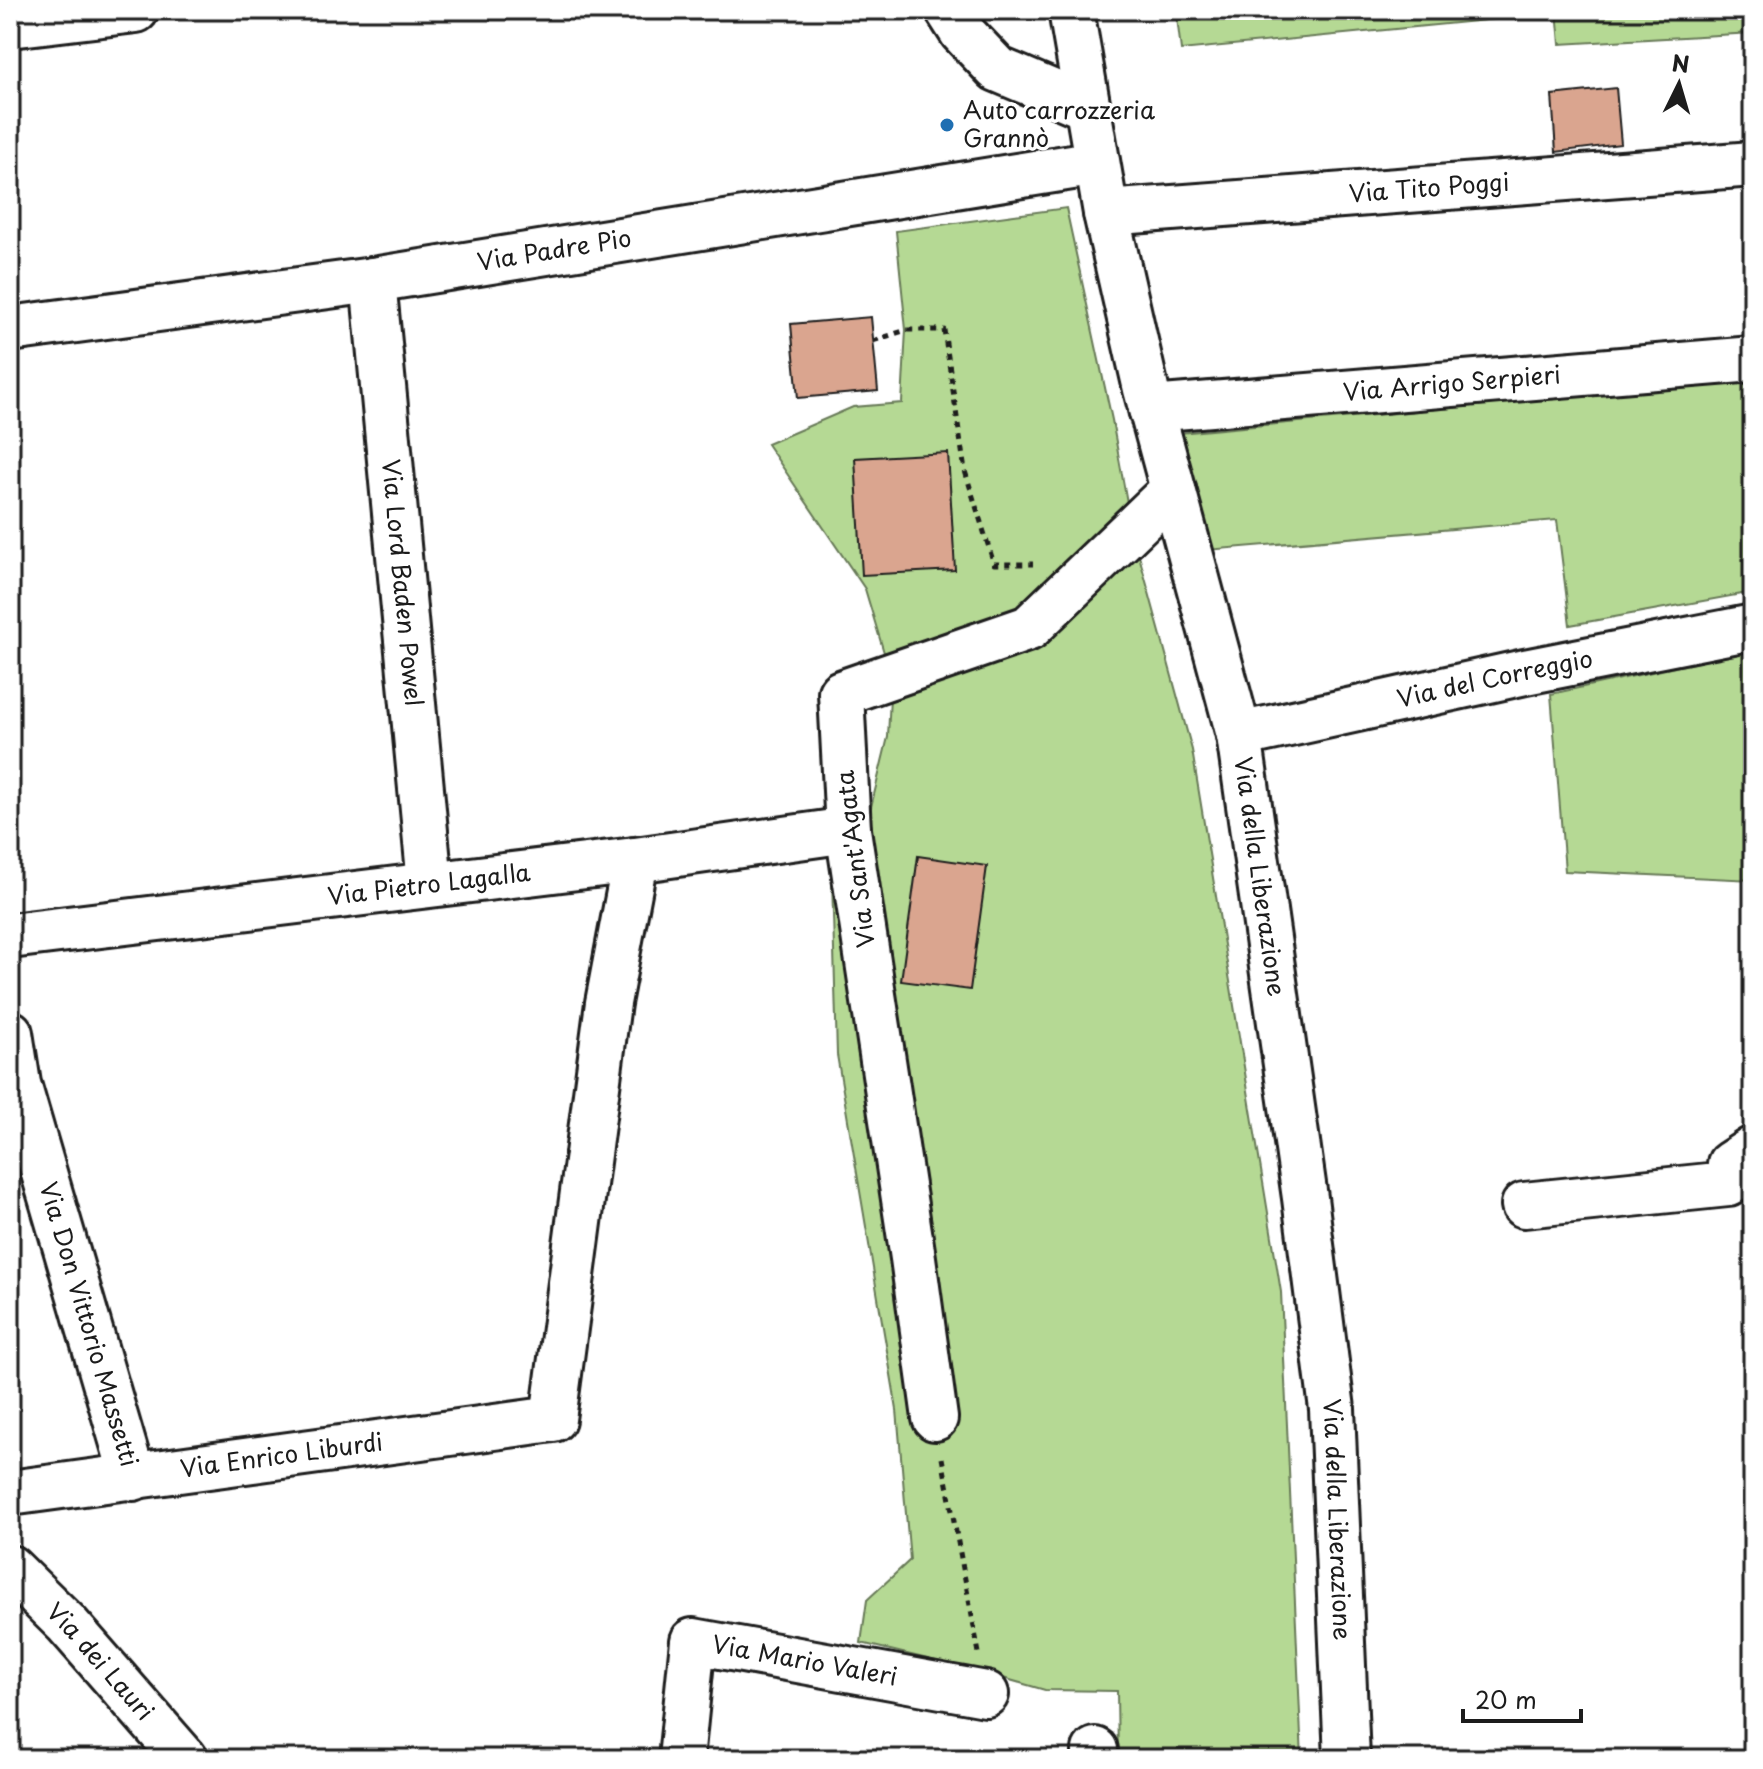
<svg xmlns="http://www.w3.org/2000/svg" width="1763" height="1769" font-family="'Playpen Sans',sans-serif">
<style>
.green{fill:#b5d994;stroke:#687a58;stroke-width:2}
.building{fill:#daa58f;stroke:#1c1c1c;stroke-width:2}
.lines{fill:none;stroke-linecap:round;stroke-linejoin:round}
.minor-casing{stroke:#1c1c1c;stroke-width:50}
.major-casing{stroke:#1c1c1c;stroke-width:50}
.path{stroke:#1c1c1c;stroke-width:5;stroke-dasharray:6 6;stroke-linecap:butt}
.minor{stroke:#fff;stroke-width:44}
.major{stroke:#fff;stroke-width:44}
.poi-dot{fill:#1f6fb2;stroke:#fff;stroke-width:3}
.labels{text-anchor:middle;stroke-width:7;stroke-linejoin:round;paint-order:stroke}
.poi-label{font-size:24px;fill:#1c1c1c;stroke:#fff;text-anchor:start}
.street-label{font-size:24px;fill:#1c1c1c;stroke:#fff}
</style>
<rect width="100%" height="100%" fill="#fff"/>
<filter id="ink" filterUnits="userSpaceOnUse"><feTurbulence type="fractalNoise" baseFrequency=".0125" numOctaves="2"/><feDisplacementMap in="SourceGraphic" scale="16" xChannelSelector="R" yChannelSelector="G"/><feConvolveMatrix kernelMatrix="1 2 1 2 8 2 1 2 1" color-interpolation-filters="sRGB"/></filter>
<g filter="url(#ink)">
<g class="green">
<path d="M1176,10H1538V15L1181,50Z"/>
<path d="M1557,10H1753V33L1560,44Z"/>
<path d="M1066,208L1112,420L1132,530L1192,750L1281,1292L1302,1759H1118L1117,1691L1045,1690L982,1672L861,1643L867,1600L910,1560L897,1410L837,1055L832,879L855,873L888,737L891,676L865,589L767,444L853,407L902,403L906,330L896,231Z"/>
<path d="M1753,380V592L1570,625L1557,520L1207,550L1179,433Z"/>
<path d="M1753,650V880L1565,871L1551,694Z"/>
</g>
<g class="building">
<path d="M1616,88L1621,144L1556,152L1552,95Z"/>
<path d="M871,317L878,391L798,398L791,324Z"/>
<path d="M948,453L955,570L862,575L855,458Z"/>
<path d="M918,856L987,866L970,990L901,981Z"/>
</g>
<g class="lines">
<g class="minor-casing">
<g id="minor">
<path d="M948,10L962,32L997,69L1087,107"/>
<path d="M10,25L136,10"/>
<path id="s1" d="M1106,213L1753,164"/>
<path id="s2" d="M373,280L430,884"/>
<path id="s3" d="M10,329L373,280L1097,163"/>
<path id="s4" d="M1151,409L1753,359"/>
<path id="s5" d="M1239,735L1525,672L1753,627"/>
<path id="s6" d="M10,936L635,860L848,830"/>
<path id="s7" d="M10,1033L18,1084L133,1478"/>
<path d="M1524,1205L1728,1184L1730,1164L1753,1149"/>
<path d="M935,1418L913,1258L848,830L841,693L1029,628L1173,490"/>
<path id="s8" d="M10,1493L553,1419L608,1003L635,860"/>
<path id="s9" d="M10,1568L67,1624L185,1759"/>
<path id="s10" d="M681,1759L693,1641L986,1694"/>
<path d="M1095,1759V1750"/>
</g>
</g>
<g class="major-casing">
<g id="major">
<path id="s11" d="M1071,10L1106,213L1146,389L1239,735L1305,1198L1332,1409L1347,1759"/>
</g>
</g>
<g class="path">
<path d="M873,341L906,330H944L965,471L994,564H1033"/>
<path d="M942,1458L979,1653"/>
</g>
<use href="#minor" class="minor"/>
<use href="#major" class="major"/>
</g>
</g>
<circle class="poi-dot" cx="947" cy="125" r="8"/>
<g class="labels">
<g class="poi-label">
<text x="963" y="119">Auto carrozzeria<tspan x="963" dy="28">Grannò</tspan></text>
</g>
<g class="street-label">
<text dy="8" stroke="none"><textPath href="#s1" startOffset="324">Via Tito Poggi</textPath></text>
<text dy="8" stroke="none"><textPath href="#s3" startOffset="550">Via Padre Pio</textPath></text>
<text dy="8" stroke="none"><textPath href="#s4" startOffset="302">Via Arrigo Serpieri</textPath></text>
<text dy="8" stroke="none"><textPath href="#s2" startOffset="304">Via Lord Baden Powel</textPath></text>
<text dy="8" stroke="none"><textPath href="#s5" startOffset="262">Via del Correggio</textPath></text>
<text transform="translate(856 859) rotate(-97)" y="8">Via Sant'Agata</text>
<text dy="8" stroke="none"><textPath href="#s11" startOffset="888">Via della Liberazione</textPath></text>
<text dy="8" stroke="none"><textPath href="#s6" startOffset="422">Via Pietro Lagalla</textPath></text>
<text dy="8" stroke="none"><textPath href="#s7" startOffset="302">Via Don Vittorio Massetti</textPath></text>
<text dy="8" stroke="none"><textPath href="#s8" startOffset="274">Via Enrico Liburdi</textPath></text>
<text dy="8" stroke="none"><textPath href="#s11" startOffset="1536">Via della Liberazione</textPath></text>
<text dy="8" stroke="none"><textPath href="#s9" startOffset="130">Via dei Lauri</textPath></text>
<text dy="8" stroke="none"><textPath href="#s10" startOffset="232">Via Mario Valeri</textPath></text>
</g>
</g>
<rect width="1763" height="1769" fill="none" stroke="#fff" stroke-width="40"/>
<rect x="20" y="20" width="1723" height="1729" fill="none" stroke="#1c1c1c" stroke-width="3" filter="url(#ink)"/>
<g transform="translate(1679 84) rotate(5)" stroke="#ffffff" stroke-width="6" paint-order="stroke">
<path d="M0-6L14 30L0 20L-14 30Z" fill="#1c1c1c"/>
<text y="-12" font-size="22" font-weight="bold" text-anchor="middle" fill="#1c1c1c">N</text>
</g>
<path d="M1463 1709v12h118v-12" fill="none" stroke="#1c1c1c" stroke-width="4"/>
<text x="1475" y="1709" font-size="24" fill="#1c1c1c" stroke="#ffffff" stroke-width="6" paint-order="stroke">20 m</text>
</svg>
